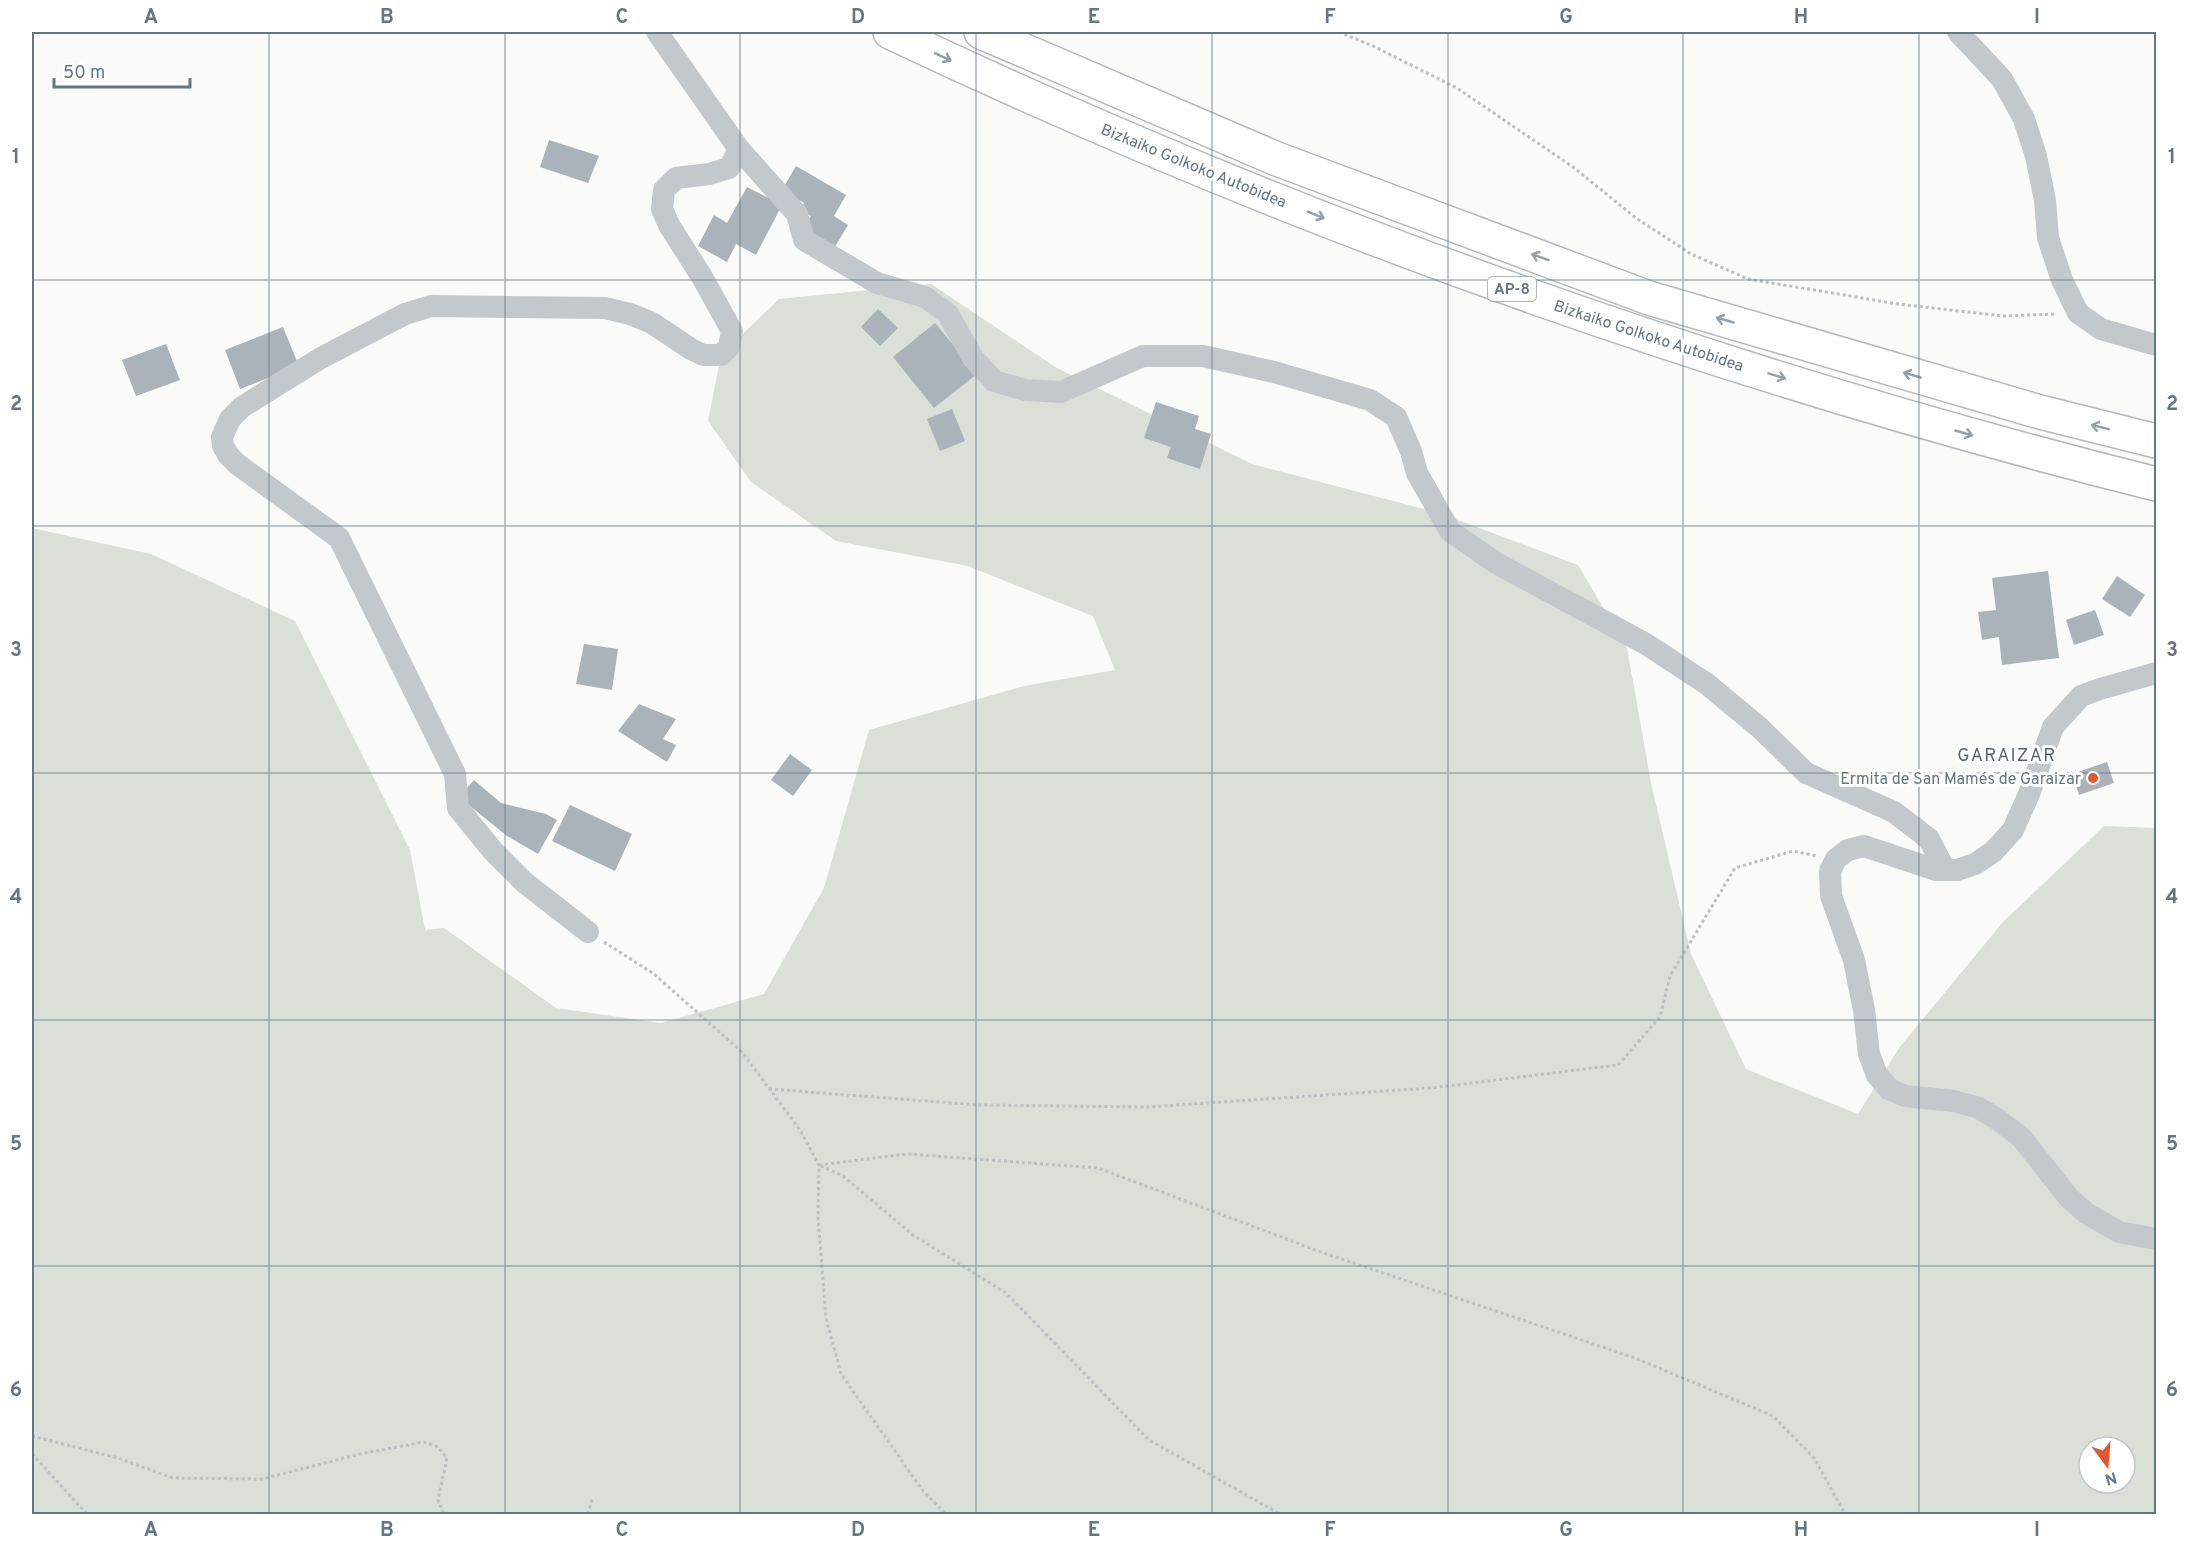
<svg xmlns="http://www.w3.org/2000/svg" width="2188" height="1546" font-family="Overpass,sans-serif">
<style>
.green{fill:#dadfd7;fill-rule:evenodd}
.building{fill:#aab3b9}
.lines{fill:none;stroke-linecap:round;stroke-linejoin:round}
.highway-casing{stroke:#b4b9bd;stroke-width:36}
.path{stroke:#bbbfc2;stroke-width:3;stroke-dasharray:3 3;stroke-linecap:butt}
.minor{stroke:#c3c8cc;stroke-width:22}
.highway{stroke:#fff;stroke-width:33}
.oneway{stroke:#939fa8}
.grid{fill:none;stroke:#657683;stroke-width:1.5;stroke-opacity:0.55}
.poi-dot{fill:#e4572e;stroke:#fff;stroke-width:2}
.labels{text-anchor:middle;stroke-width:6;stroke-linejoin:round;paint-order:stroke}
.shield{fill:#fff;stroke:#939fa8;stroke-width:1.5}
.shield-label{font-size:15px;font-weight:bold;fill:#657683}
.street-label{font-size:16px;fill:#657683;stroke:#fff}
.poi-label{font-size:16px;fill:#657683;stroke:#fff;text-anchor:end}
.neighbourhood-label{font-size:18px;letter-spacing:1.5px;fill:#57646e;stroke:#fff}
.neatline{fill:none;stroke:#657683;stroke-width:2}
.grid-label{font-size:20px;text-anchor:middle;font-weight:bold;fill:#657683}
</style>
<rect width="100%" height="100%" fill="#fafaf8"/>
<path class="green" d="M931,284L1057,368L1252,464L1439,513L1578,565L1627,648L1651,783L1691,954L1746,1069L1858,1114L1899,1048L2003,922L2104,826L2156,828V1514H32V528L151,554L295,621L410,850L425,930L444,928L556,1008L661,1023L764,994L824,888L869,730L1024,686L1115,670L1093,616L968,566L836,541L751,482L708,421L721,355L779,299ZM2089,1447H2125V1483H2089Z"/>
<g class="building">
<path d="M549,140L599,156L588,183L540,167Z"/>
<path d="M796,166L846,195L834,216L848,225L833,250L802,228L811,216L801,210L804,203L782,190Z"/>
<path d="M747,187L782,205L756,255L736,244L727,262L698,246L714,215L727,223Z"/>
<path d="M878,309L898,328L880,346L861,327Z"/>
<path d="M935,323L977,374L934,408L893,357Z"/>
<path d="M283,327L299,366L240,389L225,350Z"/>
<path d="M166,344L180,380L136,396L122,360Z"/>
<path d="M1156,402L1199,416L1195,429L1211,434L1200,469L1167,458L1171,447L1144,438Z"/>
<path d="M952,409L965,441L940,451L927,419Z"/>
<path d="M2048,571L2059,658L2002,665L1999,637L1982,640L1978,612L1996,610L1992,578Z"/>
<path d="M2117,576L2145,595L2130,617L2102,599Z"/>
<path d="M2095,610L2104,635L2074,645L2066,620Z"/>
<path d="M584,644L618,649L612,690L576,684Z"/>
<path d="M639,704L676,719L663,739L676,745L667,762L618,731Z"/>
<path d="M790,754L812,770L793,796L771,780Z"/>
<path d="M2107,762L2114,783L2079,795L2072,774Z"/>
<path d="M474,780L501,803L546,814L557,820L538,854L507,836L459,797Z"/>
<path d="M570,805L632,834L615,871L552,841Z"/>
</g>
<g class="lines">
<g class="highway-casing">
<g id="highway">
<path d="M890,32C1295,224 1721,375 2156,484"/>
<path d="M981,32L1277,159L1649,298L2040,412L2156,441"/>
</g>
</g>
<g class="path">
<path d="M1339,32L1373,46L1457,88L1573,167L1636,218L1691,254L1748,279L1898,304L2003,316L2055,314"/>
<path d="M604,942L654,974L742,1052L800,1130L819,1165L818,1218L826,1318L841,1374L923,1491L946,1514"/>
<path d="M769,1089L979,1105L1147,1107L1430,1088L1618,1065L1660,1017L1670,976L1735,868L1793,851L1817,856"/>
<path d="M819,1165L907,1154L1098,1168L1321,1252L1635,1358L1773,1416L1814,1458L1845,1514"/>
<path d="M821,1166L843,1176L913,1235L1006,1293L1149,1440L1280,1514"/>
<path d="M32,1436L118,1458L173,1478L262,1479L360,1454L423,1442L438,1447L447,1458L438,1500L444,1514"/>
<path d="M32,1454L87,1514"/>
<path d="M588,1514L592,1499"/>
</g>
<g class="minor">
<path d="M1958,32L2002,79L2024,119L2036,156L2045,200L2048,238L2062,280L2078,313L2101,329L2156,345"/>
<path d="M739,149L797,214L804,240L877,283L925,297L948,314L973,358L994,381L1025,390L1061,392L1143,356H1203L1274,372L1370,400L1396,417L1411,451L1417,473L1450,531L1496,563L1646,644L1707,684L1760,728L1806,773L1894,812L1929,839L1945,870"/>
<path d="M2156,673L2100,689L2081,696L2053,727L2029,794L2013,830L1993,852L1975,864L1957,870H1936L1864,846L1848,850L1836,859L1830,871L1831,896L1854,960L1864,1010L1869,1054L1877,1075L1889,1089L1905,1096L1954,1101L1979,1108L1997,1119L2021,1137L2069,1198L2086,1213L2119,1232L2156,1239"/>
<path d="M588,932L524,882L493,851L458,808L455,774L339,538L237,464L229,456L223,446L222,437L230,419L242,407L321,358L405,314L431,306L605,308L630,314L652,323L691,349L703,355H721L729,347L732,331L702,277L669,225L662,209L664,190L676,178L709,174L729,168L739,149L657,32"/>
</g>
<use href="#highway" class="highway"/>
</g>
<defs><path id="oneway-shaft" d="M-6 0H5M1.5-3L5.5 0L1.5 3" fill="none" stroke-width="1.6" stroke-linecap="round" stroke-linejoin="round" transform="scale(1.5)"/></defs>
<g class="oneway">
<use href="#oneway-shaft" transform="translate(943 57) rotate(25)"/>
<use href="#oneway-shaft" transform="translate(1316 215) rotate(22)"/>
<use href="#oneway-shaft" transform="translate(1540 257) rotate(-160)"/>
<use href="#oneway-shaft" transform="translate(1725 320) rotate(-164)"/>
<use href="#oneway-shaft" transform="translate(1912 375) rotate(-164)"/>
<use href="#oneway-shaft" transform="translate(1777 376) rotate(17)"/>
<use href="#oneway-shaft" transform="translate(2100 427) rotate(-166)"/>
<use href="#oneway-shaft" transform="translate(1964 433) rotate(16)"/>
</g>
<path class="grid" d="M269,32V1514M505,32V1514M740,32V1514M976,32V1514M1212,32V1514M1448,32V1514M1683,32V1514M1919,32V1514M32,280H2156M32,526H2156M32,773H2156M32,1020H2156M32,1266H2156"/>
<circle class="poi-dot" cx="2093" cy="778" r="6"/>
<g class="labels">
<rect class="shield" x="1488" y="277" width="48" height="24" rx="4.5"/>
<g class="shield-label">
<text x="1512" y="294">AP-8</text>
</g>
<g class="street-label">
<text transform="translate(1194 165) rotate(22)" y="6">Bizkaiko Golkoko Autobidea</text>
<text transform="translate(1649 335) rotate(18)" y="6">Bizkaiko Golkoko Autobidea</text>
</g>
<g class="poi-label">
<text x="2081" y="784">Ermita de San Mamés de Garaizar</text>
</g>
<g class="neighbourhood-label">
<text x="2007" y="761">GARAIZAR</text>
</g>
</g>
<rect width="2188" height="1546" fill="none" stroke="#ffffff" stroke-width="66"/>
<g transform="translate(2107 1465) rotate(164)"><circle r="28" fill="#ffffff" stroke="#c1c8cd" stroke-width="1.5"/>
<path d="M0-4.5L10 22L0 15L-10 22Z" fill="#e4572e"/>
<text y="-9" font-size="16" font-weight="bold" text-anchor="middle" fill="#657683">N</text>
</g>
<path d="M54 78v9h136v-9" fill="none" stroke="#657683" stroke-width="3"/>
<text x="63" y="78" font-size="18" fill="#657683" stroke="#ffffff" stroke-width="4.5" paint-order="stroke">50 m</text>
<rect x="33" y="33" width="2122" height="1480" class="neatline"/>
<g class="grid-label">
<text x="151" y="23">A</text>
<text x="387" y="23">B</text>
<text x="622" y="23">C</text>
<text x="858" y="23">D</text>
<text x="1094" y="23">E</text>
<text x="1330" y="23">F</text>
<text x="1566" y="23">G</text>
<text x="1801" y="23">H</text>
<text x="2037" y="23">I</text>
<text x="16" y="163">1</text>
<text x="2172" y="163">1</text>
<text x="16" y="410">2</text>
<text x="2172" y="410">2</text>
<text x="16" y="656">3</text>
<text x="2172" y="656">3</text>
<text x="16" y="903">4</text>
<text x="2172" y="903">4</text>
<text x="16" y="1150">5</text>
<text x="2172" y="1150">5</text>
<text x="16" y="1396">6</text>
<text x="2172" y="1396">6</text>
<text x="151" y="1536">A</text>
<text x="387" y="1536">B</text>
<text x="622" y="1536">C</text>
<text x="858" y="1536">D</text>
<text x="1094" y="1536">E</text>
<text x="1330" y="1536">F</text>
<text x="1566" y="1536">G</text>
<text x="1801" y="1536">H</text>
<text x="2037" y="1536">I</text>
</g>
</svg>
